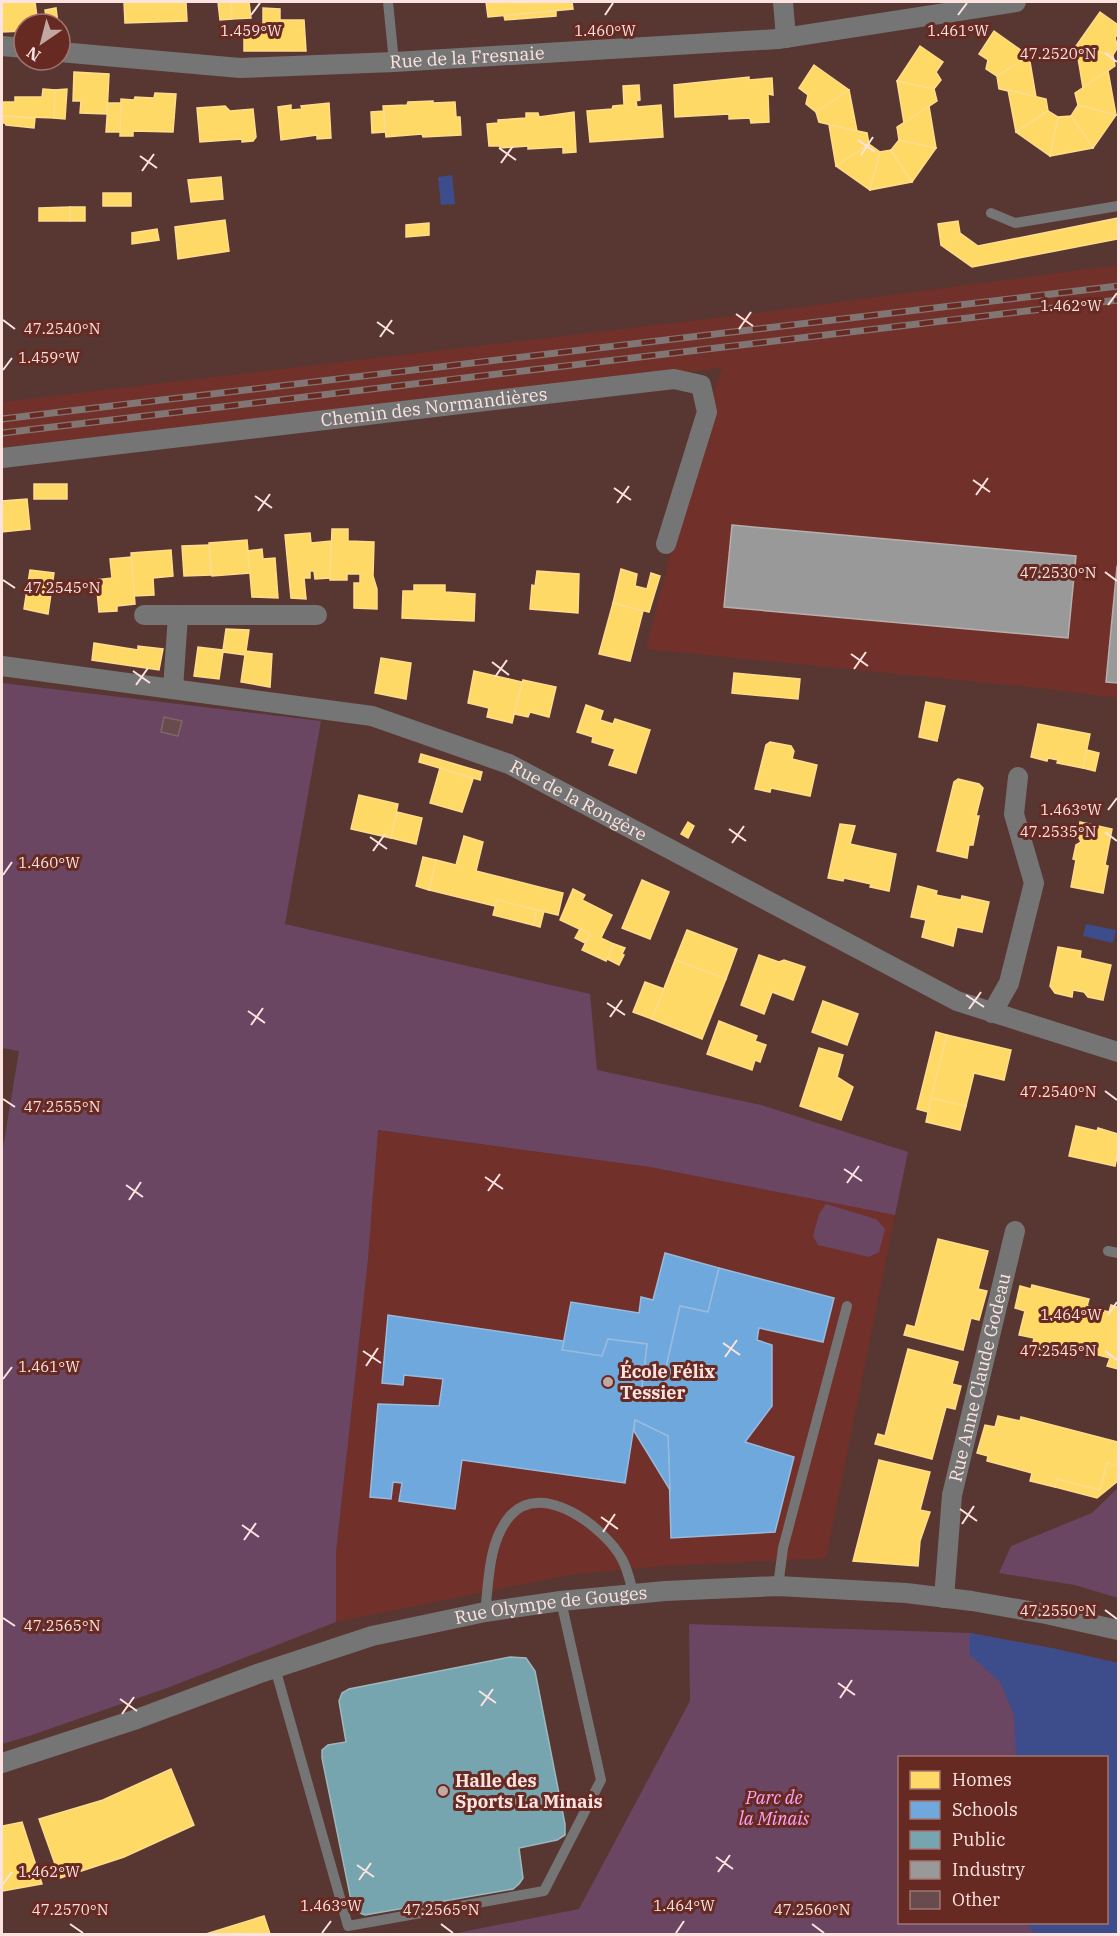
<svg xmlns="http://www.w3.org/2000/svg" width="1120" height="1936" font-family="'IBM Plex Serif',serif">
<style>
.built{fill:#713029}
.green{fill:#6a4663;fill-rule:evenodd}
.water{fill:#3d4d8b}
.homes{fill:#ffd966;stroke:#fedc8b;stroke-width:1.5}
.schools{fill:#6fa8dc;stroke:#99badd;stroke-width:1.5}
.public{fill:#76a5af;stroke:#9eb8be;stroke-width:1.5}
.industry{fill:#999;stroke:#b7afae;stroke-width:1.5}
.building{fill:#684c4d;stroke:#826666;stroke-width:1.5}
.lines{fill:none;stroke-linecap:round;stroke-linejoin:round}
.lane{stroke:#767575;stroke-width:10}
.street{stroke:#767575;stroke-width:20}
.rail-casing{stroke:#817674;stroke-width:7}
.rail{stroke:#672a23;stroke-width:4.5;stroke-dasharray:14;stroke-linecap:butt}
.ticks{fill:none;stroke:#fce3e0;stroke-width:2}
.poi-dot{fill:#c3a7a3;stroke:#672a23;stroke-width:2}
.labels{text-anchor:middle;stroke-width:6;stroke-linejoin:round;paint-order:stroke}
.street-label{font-size:18px;fill:#fce3e0;stroke:#672a23}
.poi-label{font-size:18px;font-weight:bold;fill:#fce3e0;stroke:#672a23;text-anchor:start}
.park-label{font-size:18px;font-style:italic;fill:#fba4f7;stroke:#672a23}
.ticks-label{font-size:15px;text-anchor:middle;fill:#fce3e0;stroke:#672a23;stroke-width:6;stroke-linejoin:round;paint-order:stroke}
</style>
<rect width="100%" height="100%" fill="#583732"/>
<g class="built">
<path d="M1118,265V698L1048,689L646,649L707,412L722,368L2,447V402L742,315Z"/>
<path d="M377,1130L650,1167L895,1215L826,1558L664,1566L568,1575L336,1622V1553L368,1259Z"/>
</g>
<g class="green">
<path d="M2,683L321,721L285,924L590,994L597,1070L761,1105L908,1152L895,1215L650,1167L378,1130L368,1259L336,1553V1622L167,1688L29,1736L2,1744V1154L19,1051L2,1048Z"/>
<path d="M826,1204L876,1219L885,1229L879,1252L869,1257L818,1245L813,1236L819,1214Z"/>
<path d="M1118,1488V1598L1075,1585L999,1573L1011,1546L1092,1513Z"/>
<path d="M689,1624L970,1633L1056,1649L1118,1663V1934H452L579,1909L690,1701ZM900,1758H1106V1922H900Z"/>
</g>
<g class="water">
<path d="M452,175L455,204L441,205L438,177Z"/>
<path d="M1086,924L1116,930L1113,943L1083,936Z"/>
<path d="M970,1633L1056,1649L1118,1663V1934H1035L1026,1923L1106,1922V1758L1016,1757L1014,1715L1000,1682L969,1654Z"/>
</g>
<g class="homes">
<path d="M2,2H35L38,24H24V31L2,32Z"/>
<path d="M124,2H186L187,21L125,23Z"/>
<path d="M218,2H231L232,19L220,20Z"/>
<path d="M231,2H249L251,18L232,19Z"/>
<path d="M486,2H572L573,9L488,17Z"/>
<path d="M56,8L58,24H47L45,10Z"/>
<path d="M263,8L280,9V20H304L306,51H244V33L263,32Z"/>
<path d="M556,11V16L505,20L504,16Z"/>
<path d="M1100,12L1118,25V33L1115,38L1118,47L1113,55L1076,46Z"/>
<path d="M994,31L1029,56L997,76L986,69L988,60L979,54Z"/>
<path d="M920,46L943,62L936,72L941,80L934,89L897,81Z"/>
<path d="M1076,46L1113,55L1115,66L1083,88Z"/>
<path d="M1029,56L1036,97L999,89L997,76Z"/>
<path d="M814,65L849,90L816,112L806,104L808,95L799,88Z"/>
<path d="M1108,71L1116,115L1078,105L1075,93Z"/>
<path d="M74,72L109,74L107,114L80,113L81,101H73Z"/>
<path d="M749,77V80L772,78L773,95L768,94L769,122L751,123L750,118L729,119V114L675,117L674,85Z"/>
<path d="M897,81L934,89L937,101L904,123Z"/>
<path d="M639,85L640,100L636,101L637,107L661,105L663,137L590,142L587,111L612,109L613,106L624,105L623,86Z"/>
<path d="M43,89L55,90L54,118L2,116V102H15V97H42Z"/>
<path d="M67,89L65,119L54,118L55,90Z"/>
<path d="M849,90L857,131L819,122L816,112Z"/>
<path d="M1008,90L1046,99L1048,111L1016,132Z"/>
<path d="M155,93L176,94L173,132L133,131V136H120L121,99L134,100L135,97L154,98Z"/>
<path d="M433,101V103L455,102L456,117H460L461,135L423,137L422,134L386,137L383,106L407,105L408,102Z"/>
<path d="M108,103H121L120,132H106Z"/>
<path d="M329,103L331,138L317,139V135L281,140L278,107L291,105V110L302,109L301,106Z"/>
<path d="M1078,105L1116,115L1093,148L1071,116Z"/>
<path d="M225,106L230,111L253,109L256,137L253,141L242,142V139L200,142L197,108Z"/>
<path d="M929,106L936,148L899,140L897,127Z"/>
<path d="M384,111L385,132L372,133L371,112Z"/>
<path d="M1048,111L1058,117L1050,156L1016,132Z"/>
<path d="M574,112L576,152L563,153V147L528,149V146L500,148V146H489L487,124L498,123V120L526,118V113H538L539,117Z"/>
<path d="M2,116L35,118L34,128L6,125L5,123H2Z"/>
<path d="M1071,116L1093,148L1050,156L1058,117Z"/>
<path d="M829,125L867,133L869,144L836,166Z"/>
<path d="M899,140L936,148L912,182L891,150Z"/>
<path d="M869,144L880,152L870,190L836,166Z"/>
<path d="M891,150L912,182L870,190L880,152Z"/>
<path d="M221,177L223,199L191,202L188,180Z"/>
<rect x="103" y="193" width="28" height="13"/>
<rect x="70" y="207" width="15" height="14"/>
<path d="M70,207V221H39V208Z"/>
<path d="M1118,218V239L972,267L941,245L938,224L958,221L960,233L978,246Z"/>
<path d="M225,220L229,251L178,259L175,227Z"/>
<path d="M429,223V235L406,237V225Z"/>
<path d="M157,229L159,240L132,244V233Z"/>
<rect x="34" y="484" width="33" height="15"/>
<path d="M27,499L30,529L2,532V501Z"/>
<path d="M332,529H348V541L374,542L373,576L377,589V609L354,608V583H360V574H347V580H330Z"/>
<path d="M310,533L311,543L331,541L330,578L315,579L314,571H310V578H304L306,599L291,598L285,535Z"/>
<path d="M247,540L250,573L212,576L209,543Z"/>
<path d="M209,545L211,575L184,576L182,546Z"/>
<path d="M262,549L263,559L275,558L278,598L252,597L248,551Z"/>
<path d="M171,550L173,576L153,578L154,595L134,596L131,553Z"/>
<path d="M131,557L135,604L117,606V611L99,612L96,580L112,578L110,559Z"/>
<path d="M621,569L637,574L635,586L647,589L651,573L660,576L649,612L613,603Z"/>
<path d="M30,570L54,573L48,614L24,609Z"/>
<path d="M537,571L579,574L578,613L530,609L532,585L535,586Z"/>
<path d="M414,585H445V592L475,594L474,621L402,618L403,591H414Z"/>
<path d="M613,603L643,611L630,661L599,654Z"/>
<path d="M226,629L249,630L246,651L272,654L270,687L241,682L245,655L223,652L219,679L194,676L198,647L223,650Z"/>
<path d="M94,643L138,650V646L163,649L159,670L92,660Z"/>
<path d="M381,658L411,663L406,699L375,693Z"/>
<path d="M474,671L522,682L512,723L487,717L489,708L468,703Z"/>
<path d="M734,673L800,679L798,699L732,693Z"/>
<path d="M523,680L556,687L549,717L530,712L528,717L514,714Z"/>
<path d="M926,702L945,706L937,741L919,737Z"/>
<path d="M586,705L603,711L600,720L613,724L615,719L650,730L636,773L609,765L615,749L592,742L593,737L577,732Z"/>
<path d="M1038,724L1090,734L1083,768L1057,763L1058,760L1048,758L1047,761L1031,757Z"/>
<path d="M770,742L791,746L794,751L792,759L817,765L810,796L771,788L770,792L755,789L766,745Z"/>
<path d="M1087,750L1099,753L1095,771L1083,768Z"/>
<path d="M421,754L482,772L480,780L419,762Z"/>
<path d="M440,768L473,779L462,812L430,803Z"/>
<path d="M958,779L979,784L983,788L976,816H979L973,845H969L967,858L937,851L954,782Z"/>
<path d="M359,795L398,804L391,838L351,829Z"/>
<path d="M397,812L422,818L416,844L391,838Z"/>
<path d="M688,822L694,826L688,838L681,834Z"/>
<path d="M1080,822L1112,829L1105,865L1108,866L1103,893L1071,887L1076,860L1073,859L1076,845L1081,842L1078,836Z"/>
<path d="M840,824L855,826L850,844L896,854L889,891L870,887L871,884L844,878L843,881L828,878Z"/>
<path d="M464,836L483,842L476,871L563,893L558,915L497,900L495,906L429,890L436,860L456,865Z"/>
<path d="M423,857L436,860L429,890L416,886Z"/>
<path d="M642,880L669,892L650,939L622,928Z"/>
<path d="M918,886L937,891L936,895L961,900L962,896L989,902L982,932L957,927L953,946L922,937L926,920L911,917Z"/>
<path d="M573,889L585,895L582,900L612,915L601,938L614,944L606,961L582,950L590,934L560,920Z"/>
<path d="M497,900L537,910L533,925L493,915Z"/>
<path d="M537,910L544,911L540,927L533,925Z"/>
<path d="M580,929L590,934L585,943L575,938Z"/>
<path d="M687,930L737,949L726,979L675,960Z"/>
<path d="M614,944L625,948L622,954L624,955L619,965L607,959Z"/>
<path d="M1058,947L1081,951L1080,958L1111,965L1103,1000L1088,997L1084,992L1073,990L1072,997L1055,993L1050,986Z"/>
<path d="M759,955L779,962L784,960L805,967L793,1000L772,992L764,1014L741,1005Z"/>
<path d="M675,960L726,979L702,1039L652,1019Z"/>
<path d="M645,982L664,989L652,1019L633,1012Z"/>
<path d="M823,1001L858,1014L847,1045L812,1032Z"/>
<path d="M719,1021L757,1036L755,1041L766,1045L760,1062L755,1060L752,1070L707,1054Z"/>
<path d="M936,1032L947,1035L928,1112L917,1109Z"/>
<path d="M947,1035L1011,1050L1004,1080L974,1073L966,1106L931,1098Z"/>
<path d="M819,1048L843,1055L837,1077L853,1087L841,1120L800,1106Z"/>
<path d="M931,1098L966,1106L960,1130L926,1122Z"/>
<path d="M1076,1126L1097,1131L1098,1128L1118,1134V1153L1115,1166L1069,1156Z"/>
<path d="M938,1239L988,1251L978,1289L987,1291L979,1320L971,1318L963,1350L904,1335L907,1325L915,1327Z"/>
<path d="M1032,1285L1089,1299L1087,1306L1109,1312L1111,1305L1118,1307V1369L1107,1366L1110,1358L1059,1345L1057,1354L1032,1347L1034,1338L1019,1335L1025,1311L1015,1308L1020,1286L1031,1289Z"/>
<path d="M908,1349L958,1362L952,1384L961,1386L955,1409L946,1407L932,1459L875,1444L878,1434L885,1436Z"/>
<path d="M998,1416L1020,1421L1021,1417L1118,1442V1466L1107,1463L1100,1490L1057,1479L1055,1487L1030,1481L1032,1473L987,1461L988,1456L977,1453L985,1425L995,1427Z"/>
<path d="M879,1460L930,1472L920,1510L930,1512L920,1541L918,1566L853,1561Z"/>
<path d="M1107,1463L1118,1466V1481L1097,1498L1055,1487L1057,1479L1100,1490Z"/>
<path d="M171,1769L194,1825L124,1857L60,1878L39,1819L103,1800Z"/>
<path d="M22,1822L42,1884L2,1891V1826Z"/>
<path d="M264,1916L270,1934H206Z"/>
</g>
<g class="schools">
<path d="M665,1253L719,1268L708,1312L680,1306L665,1372L666,1394L642,1387L647,1344L608,1339L602,1356L562,1350L571,1302L639,1313L641,1297L653,1300Z"/>
<path d="M719,1268L834,1298L823,1342L759,1328L757,1340L772,1345V1406L745,1442L794,1457L775,1532L671,1538L668,1436L635,1420L625,1483L462,1460L455,1509L399,1501L402,1483L393,1482L391,1499L370,1497L378,1404L439,1406L443,1379L404,1375L403,1385L382,1383L388,1315L564,1341L562,1350L602,1356L608,1339L647,1344L642,1387L666,1394L665,1372L680,1306L708,1312Z"/>
<path d="M635,1420L668,1436L670,1490L634,1431Z"/>
</g>
<path class="public" d="M510,1657L526,1658L535,1671L565,1824V1835L557,1840L519,1848L523,1878L519,1884L513,1889L365,1915L357,1912L352,1905L322,1758V1750L328,1745L346,1742L339,1701L342,1693L349,1689Z"/>
<g class="industry">
<path d="M732,525L1076,556L1068,638L724,607Z"/>
<path d="M1117,567L1118,568V683L1106,682Z"/>
</g>
<path class="building" d="M164,717L182,721L178,736L161,732Z"/>
<g class="lines">
<g class="lane">
<path d="M388,2L394,62"/>
<path d="M991,213L1015,223L1118,206"/>
<path d="M1108,1251L1118,1253"/>
<path d="M778,1586L783,1548L847,1306"/>
<path d="M485,1612C489,1581 488,1542 510,1516C542,1479 605,1528 622,1559C628,1570 630,1583 634,1594"/>
<path d="M275,1668L348,1926L544,1891L601,1780L561,1601"/>
</g>
<g class="street">
<path d="M783,2L786,38"/>
<path d="M2,46L24,48"/>
<path id="s1" d="M60,52L240,68L394,62L778,39L1016,2"/>
<path id="s2" d="M2,458L674,379L701,385L707,412L666,544"/>
<path d="M144,615H317"/>
<path id="s3" d="M2,666L372,716L509,764L957,1001L1118,1052"/>
<path d="M173,689L178,615"/>
<path d="M992,1013L1009,983L1034,883L1014,814L1018,777"/>
<path id="s4" d="M944,1598L952,1495L1015,1231"/>
<path id="s5" d="M2,1763L137,1719L260,1673L372,1636L485,1612L561,1601L665,1591L778,1586L906,1593L972,1601L1046,1614L1118,1630"/>
</g>
<g class="rail-casing">
<g id="rail">
<path d="M2,419L1118,286"/>
<path d="M2,433L1118,300"/>
</g>
</g>
<use href="#rail" class="rail"/>
</g>
<path class="ticks" d="M251,15L260,3M605,15L613,3M958,15L967,3M1105,53L1117,62M858,140L875,152M499,148L516,160M861,155L873,137M140,156L157,168M501,163L513,146M142,171L154,154M1108,305L1117,293M736,314L753,326M3,320L15,329M377,322L394,334M739,329L751,312M380,337L392,320M3,370L12,358M973,480L990,492M614,488L631,500M976,495L988,478M255,496L272,508M617,503L629,486M258,511L270,494M1105,572L1117,581M3,580L15,588M851,654L868,666M492,662L509,675M854,669L866,652M133,671L150,683M495,677L507,660M136,685L148,668M1108,810L1117,798M729,829L746,841M1105,832L1117,841M370,837L387,849M732,843L744,826M373,851L385,834M3,875L12,862M966,995L984,1007M607,1003L625,1015M969,1009L981,992M248,1011L265,1023M610,1017L622,1000M251,1025L263,1008M1105,1091L1117,1100M3,1099L15,1107M844,1169L862,1181M485,1177L503,1189M847,1183L859,1166M126,1185L143,1197M488,1191L500,1174M129,1200L141,1182M1108,1315L1117,1302M723,1343L740,1355M363,1351L381,1363M1105,1351L1117,1360M725,1357L737,1340M366,1366L378,1348M3,1379L12,1367M960,1509L977,1521M601,1517L618,1529M962,1524L974,1506M242,1525L259,1537M603,1532L615,1514M244,1540L256,1523M1105,1610L1117,1619M3,1618L15,1626M838,1683L855,1695M479,1691L496,1703M840,1698L852,1680M120,1699L137,1711M481,1706L493,1689M122,1714L134,1697M716,1857L733,1869M357,1865L374,1877M718,1872L730,1855M359,1880L371,1863M3,1884L12,1872M70,1924L83,1933M441,1924L453,1933M812,1924L824,1933M322,1933L331,1921M676,1933L684,1921"/>
<g class="poi-dot">
<circle cx="608" cy="1382" r="6"/>
<circle cx="443" cy="1791" r="6"/>
</g>
<g class="labels">
<g class="street-label">
<text dy="6" stroke="none"><textPath href="#s1" startOffset="408">Rue de la Fresnaie</textPath></text>
<text dy="6" stroke="none"><textPath href="#s2" startOffset="435">Chemin des Normandières</textPath></text>
<text dy="6" stroke="none"><textPath href="#s3" startOffset="597">Rue de la Rongère</textPath></text>
<text dy="6" stroke="none"><textPath href="#s4" startOffset="224">Rue Anne Claude Godeau</textPath></text>
<text dy="6" stroke="none"><textPath href="#s5" startOffset="573">Rue Olympe de Gouges</textPath></text>
</g>
<g class="poi-label">
<text x="620" y="1378">École Félix<tspan x="620" dy="21">Tessier</tspan></text>
<text x="455" y="1787">Halle des<tspan x="455" dy="21">Sports La Minais</tspan></text>
</g>
<g class="park-label">
<text x="774" y="1804">Parc de<tspan x="774" dy="21">la Minais</tspan></text>
</g>
</g>
<g class="ticks-label">
<text x="251" y="36">1.459°W</text>
<text x="605" y="36">1.460°W</text>
<text x="958" y="36">1.461°W</text>
<text x="1058" y="59">47.2520°N</text>
<text x="1071" y="311">1.462°W</text>
<text x="62" y="334">47.2540°N</text>
<text x="49" y="363">1.459°W</text>
<text x="1058" y="578">47.2530°N</text>
<text x="62" y="593">47.2545°N</text>
<text x="1071" y="815">1.463°W</text>
<text x="1058" y="837">47.2535°N</text>
<text x="49" y="868">1.460°W</text>
<text x="1058" y="1097">47.2540°N</text>
<text x="62" y="1112">47.2555°N</text>
<text x="1071" y="1320">1.464°W</text>
<text x="1058" y="1356">47.2545°N</text>
<text x="49" y="1372">1.461°W</text>
<text x="1058" y="1616">47.2550°N</text>
<text x="62" y="1631">47.2565°N</text>
<text x="49" y="1877">1.462°W</text>
<text x="331" y="1911">1.463°W</text>
<text x="684" y="1911">1.464°W</text>
<text x="70" y="1915">47.2570°N</text>
<text x="441" y="1915">47.2565°N</text>
<text x="812" y="1915">47.2560°N</text>
</g>
<rect width="1120" height="1936" fill="none" stroke="#fce3e0" stroke-width="6"/>
<rect x="898" y="1756" width="210" height="168" fill="#672a23" stroke="#a3746f" stroke-width="1.5"/>
<rect x="910" y="1771" width="30" height="18" fill="#ffd966" stroke="#a3746f" stroke-width="1.5"/>
<text x="952" y="1786" font-size="18" fill="#fce3e0">Homes</text>
<rect x="910" y="1801" width="30" height="18" fill="#6fa8dc" stroke="#a3746f" stroke-width="1.5"/>
<text x="952" y="1816" font-size="18" fill="#fce3e0">Schools</text>
<rect x="910" y="1831" width="30" height="18" fill="#76a5af" stroke="#a3746f" stroke-width="1.5"/>
<text x="952" y="1846" font-size="18" fill="#fce3e0">Public</text>
<rect x="910" y="1861" width="30" height="18" fill="#999999" stroke="#a3746f" stroke-width="1.5"/>
<text x="952" y="1876" font-size="18" fill="#fce3e0">Industry</text>
<rect x="910" y="1891" width="30" height="18" fill="#684c4d" stroke="#a3746f" stroke-width="1.5"/>
<text x="952" y="1906" font-size="18" fill="#fce3e0">Other</text>
<g transform="translate(42 42) rotate(215)"><circle r="28" fill="#672a23" stroke="#a3746f" stroke-width="1.5"/>
<path d="M0-4.5L10 22L0 15L-10 22Z" fill="#c3a7a3"/>
<text y="-9" font-size="16" font-weight="bold" text-anchor="middle" fill="#fce3e0">N</text>
</g>
</svg>
